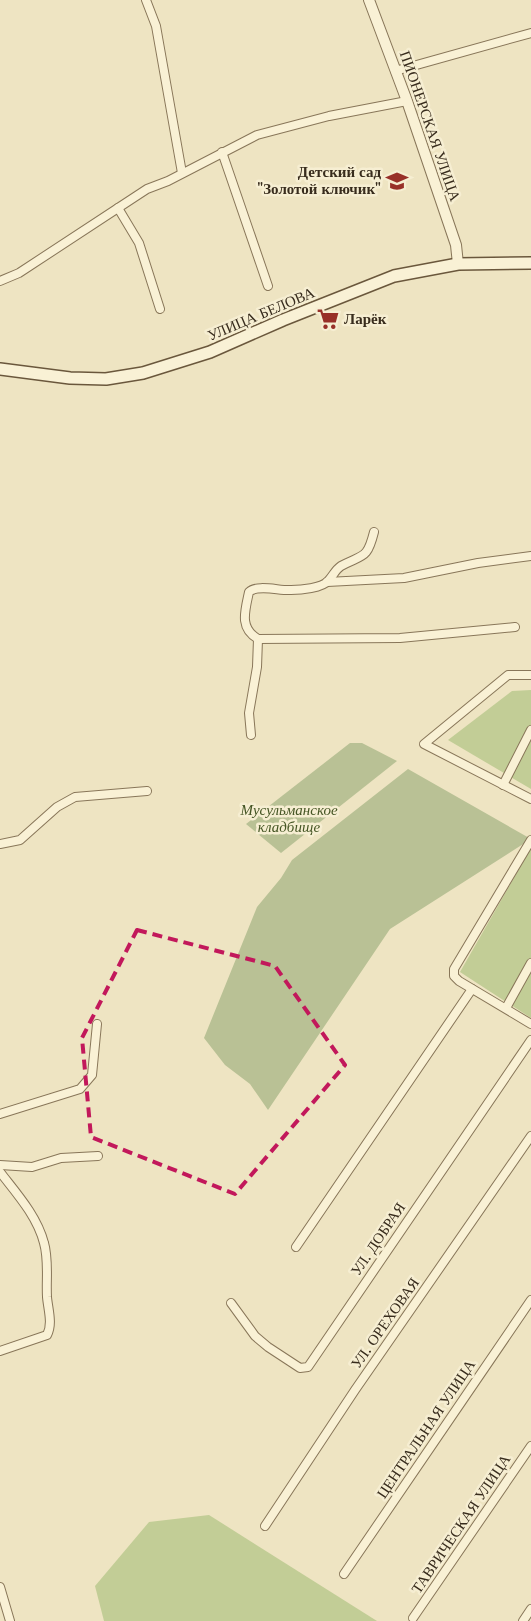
<svg xmlns="http://www.w3.org/2000/svg" width="531" height="1621" font-family="'Libre Baskerville',serif">
<style>
.green{fill:#c2cd96}
.cemetery{fill:#b9c195}
.lines{fill:none;stroke-linecap:round;stroke-linejoin:round}
.minor-casing{stroke:#887659;stroke-width:10}
.tertiary-casing{stroke:#887659;stroke-width:12}
.secondary-casing{stroke:#6a573c;stroke-width:14}
.minor{stroke:#f9f1d5;stroke-width:8}
.tertiary{stroke:#f9f1d5;stroke-width:10}
.secondary{stroke:#f9f1d5;stroke-width:11}
.marked{fill:none;stroke:#c2185b;stroke-width:4;stroke-dasharray:10 6;stroke-linejoin:round}
.labels{text-anchor:middle;stroke-width:5;stroke-linejoin:round;paint-order:stroke}
.street-label{font-size:15px;fill:#382c1d;stroke:#f6eed2}
.poi-label{font-size:15px;font-weight:bold;fill:#382c1d;stroke:#f6eed2;text-anchor:end}
.park-label{font-size:15px;font-style:italic;fill:#455524;stroke:#f6eed2}
</style>
<rect width="100%" height="100%" fill="#eee4c2"/>
<g class="green">
<path d="M531,690V789L448,740L512,691Z"/>
<path d="M531,848V1018L460,972Z"/>
<path d="M209,1515L377,1621H104L95,1586L149,1522Z"/>
</g>
<g class="cemetery">
<path d="M350,743H362L397,761L281,853L246,824Z"/>
<path d="M408,769L531,839L390,929L268,1110L250,1084L225,1065L204,1038L257,907L281,878L292,860Z"/>
</g>
<g class="lines">
<g class="minor-casing">
<g id="minor">
<path d="M146,0L156,26L182,173"/>
<path d="M395,71L531,33"/>
<path d="M222,152L268,286"/>
<path d="M118,208L139,243L160,309"/>
<path d="M0,281L19,273L147,189L168,181L257,135L329,116L407,101"/>
<path d="M327,582L404,578L478,563L531,556"/>
<path d="M258,639L400,638L515,627"/>
<path d="M531,675H508L424,744L531,799"/>
<path d="M251,735L249,713L257,667L258,639C239,628 245,611 249,592C257,584 280,591 291,590C301,590 322,588 328,581C333,576 335,570 341,566C363,554 367,560 374,532"/>
<path d="M503,785L531,730"/>
<path d="M531,840L454,969V976L459,981L531,1024"/>
<path d="M0,844L20,840L57,807L75,797L147,791"/>
<path d="M506,1008L531,963"/>
<path d="M0,1114L80,1089L92,1075L97,1024"/>
<path d="M0,1165L32,1167L61,1158L98,1156"/>
<path d="M0,1172C17,1194 37,1216 44,1243C49,1260 46,1280 47,1297C48,1309 53,1324 47,1335L0,1351"/>
<path d="M296,1247L472,989"/>
<path d="M231,1303L255,1336L268,1347L300,1368L308,1367L531,1040"/>
<path d="M265,1526L355,1390L531,1136"/>
<path d="M344,1574L531,1300"/>
<path d="M0,1587L10,1621"/>
<path d="M413,1618L531,1446"/>
<path d="M523,1621L531,1609"/>
</g>
</g>
<g class="tertiary-casing">
<path id="tertiary" d="M369,0L407,101L456,245L458,264"/>
</g>
<g class="secondary-casing">
<path id="secondary" d="M0,369L70,378L106,379L143,373L210,352L283,320L394,276L458,264L531,263"/>
</g>
<use href="#minor" class="minor"/>
<use href="#tertiary" class="tertiary"/>
<use href="#secondary" class="secondary"/>
</g>
<path class="marked" d="M137,930L275,966L345,1065L235,1194L91,1137L82,1038Z"/>
<defs>
<g id="school-bare" transform="scale(1.725)"><path d="M0-5L7-2L0 1L-7-2ZM-4 1L0 2.5L4 1V4Q0 6-4 4Z" fill="#983028" stroke="#f6eed2" stroke-width="2.5" paint-order="stroke"/></g>
<g id="supermarket-bare" transform="scale(1.725)"><path d="M-6-5.5h2.5l.6 2H6L4.5 2H-2.5L-4.4-4H-6ZM-1.5 3.2a1.3 1.3 0 1 0 .1 0ZM3 3.2a1.3 1.3 0 1 0 .1 0Z" fill="#983028" stroke="#f6eed2" stroke-width="2.5" paint-order="stroke"/></g>
</defs>
<g fill-rule="evenodd">
<use href="#school-bare" x="397" y="181"/>
<use href="#supermarket-bare" x="328" y="319"/>
</g>
<g class="labels">
<g class="street-label">
<text transform="translate(430 126) rotate(71)" y="5">ПИОНЕРСКАЯ УЛИЦА</text>
<text transform="translate(261 314) rotate(-23)" y="5">УЛИЦА БЕЛОВА</text>
<text transform="translate(378 1239) rotate(-56)" y="5">УЛ. ДОБРАЯ</text>
<text transform="translate(385 1323) rotate(-55)" y="5">УЛ. ОРЕХОВАЯ</text>
<text transform="translate(426 1429) rotate(-56)" y="5">ЦЕНТРАЛЬНАЯ УЛИЦА</text>
<text transform="translate(461 1524) rotate(-56)" y="5">ТАВРИЧЕСКАЯ УЛИЦА</text>
</g>
<g class="poi-label">
<text x="381" y="177">Детский сад<tspan x="381" dy="17">"Золотой ключик"</tspan></text>
<text x="344" y="324" text-anchor="start">Ларёк</text>
</g>
<g class="park-label">
<text x="289" y="815">Мусульманское<tspan x="289" dy="17">кладбище</tspan></text>
</g>
</g>
</svg>
